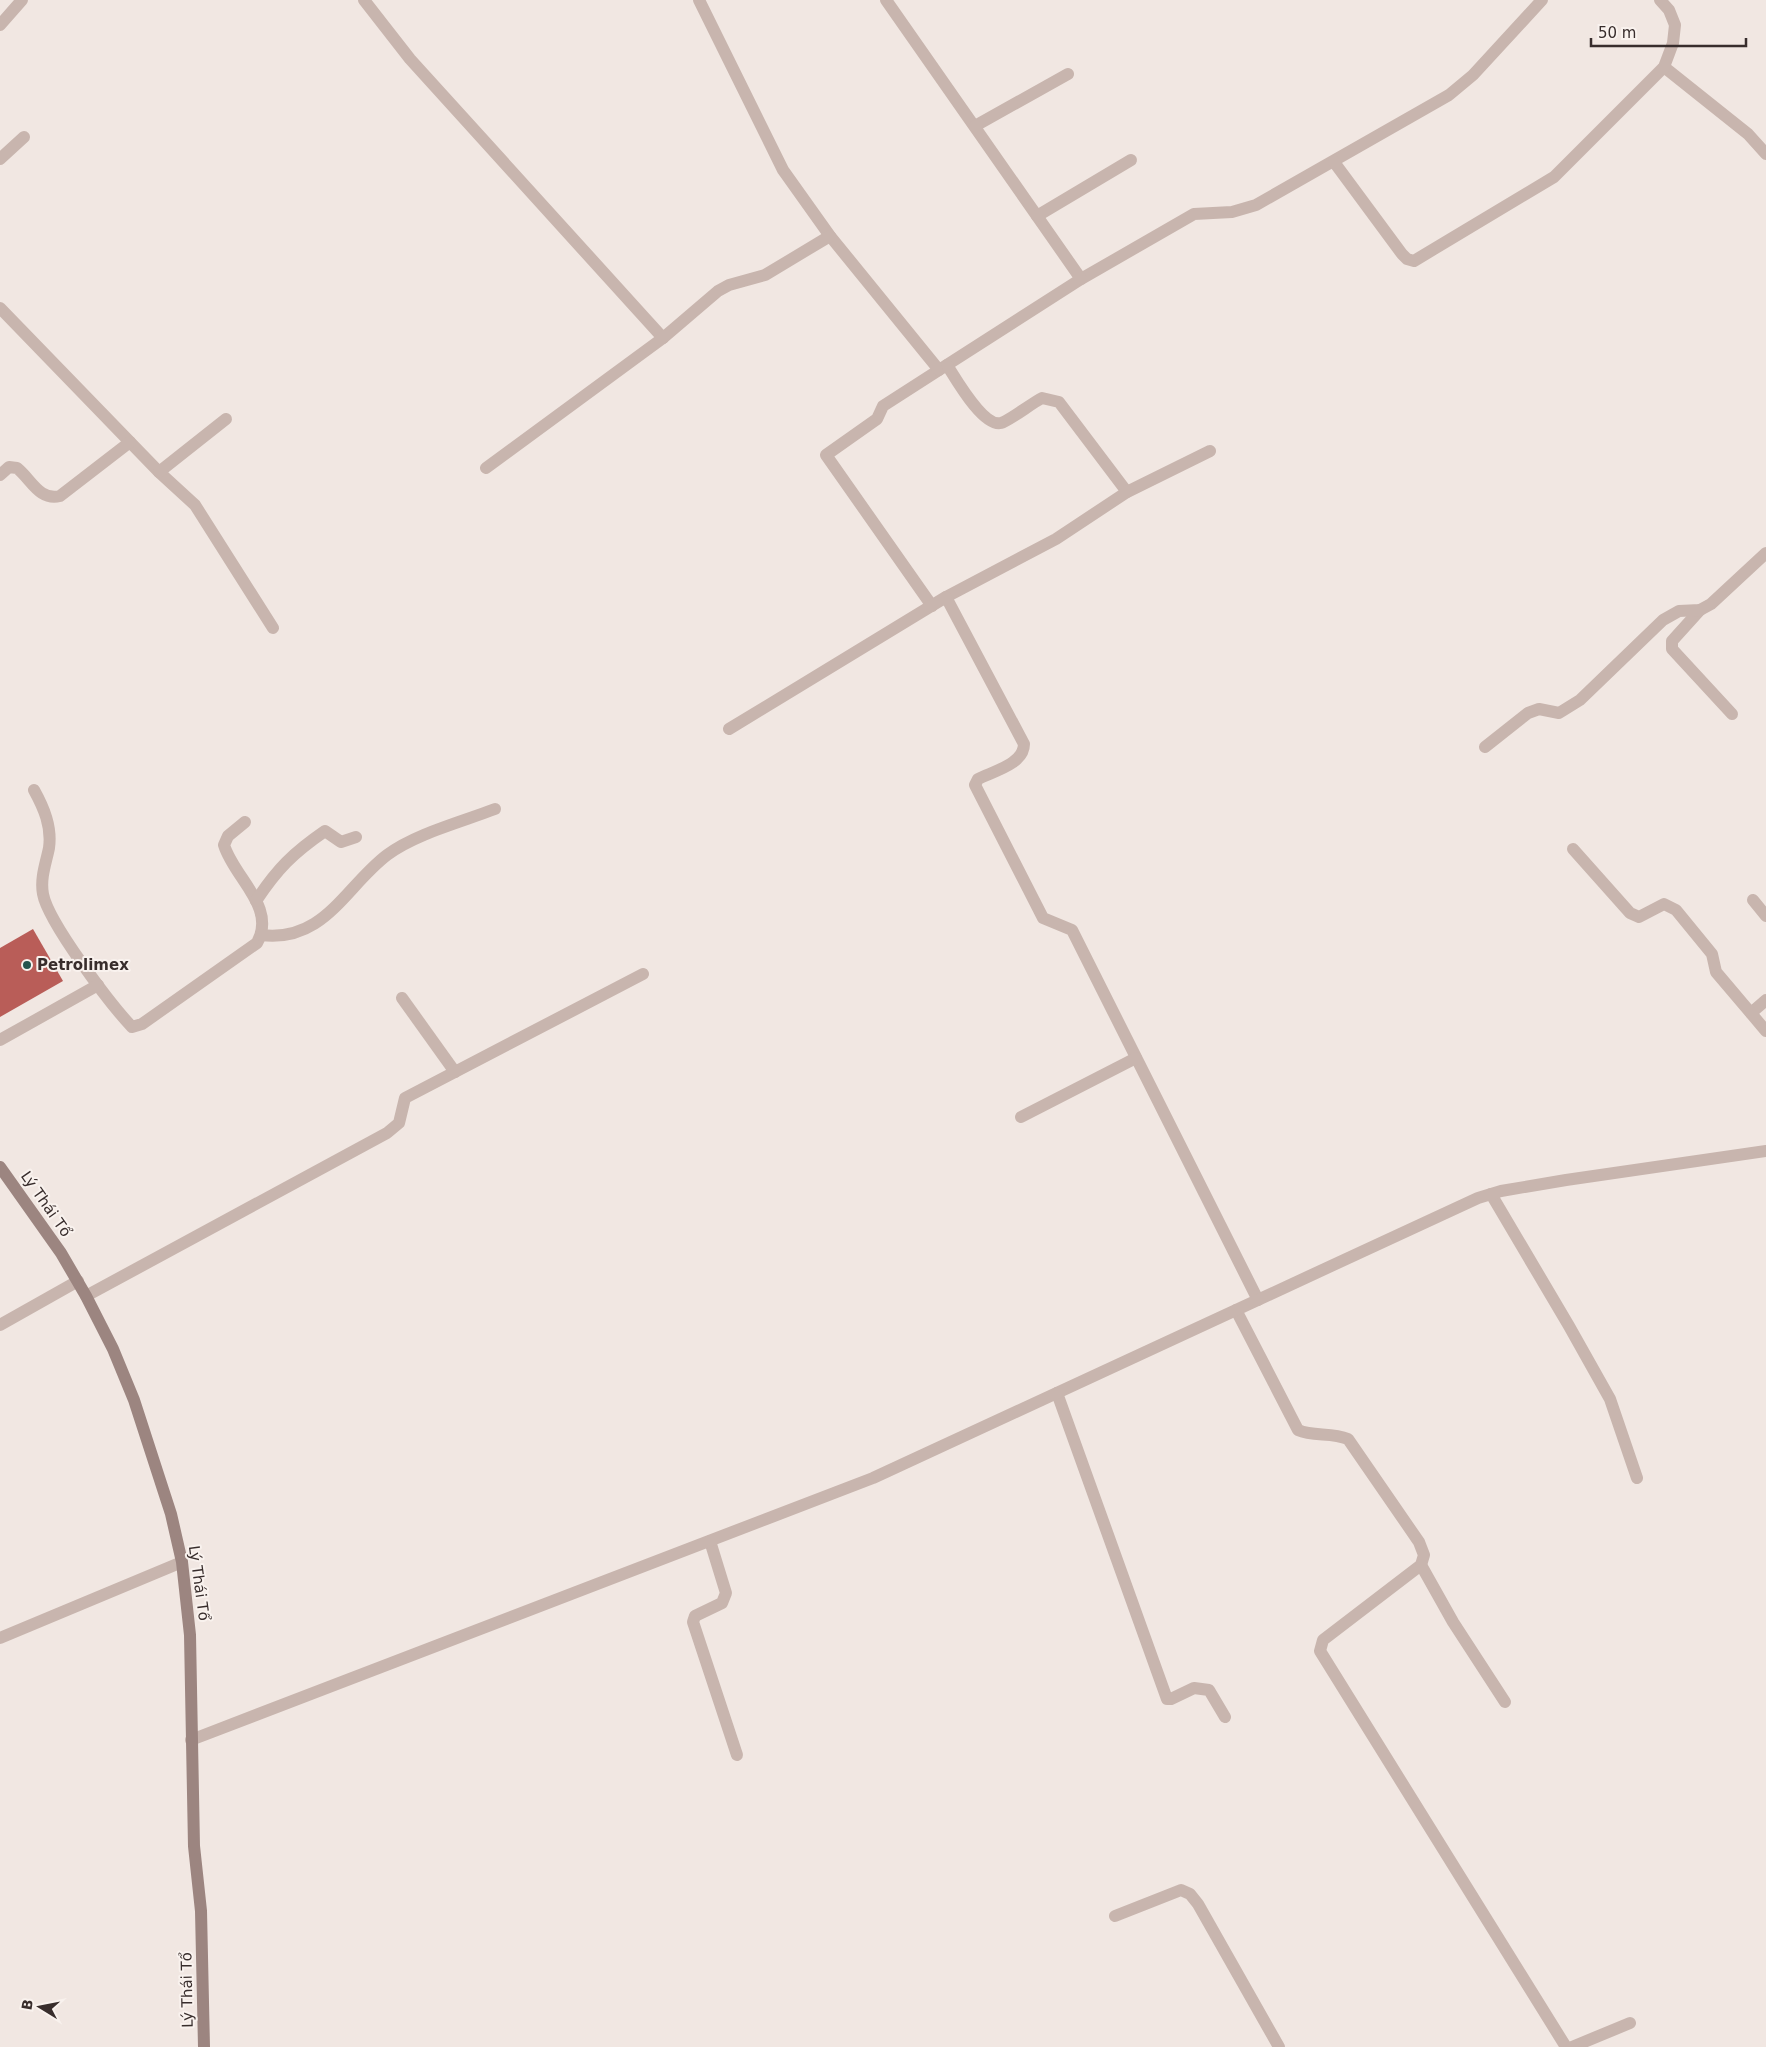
<svg xmlns="http://www.w3.org/2000/svg" width="1766" height="2047" font-family="'DejaVu Sans',sans-serif">
<style>
.building{fill:#b95d58}
.lines{fill:none;stroke-linecap:round;stroke-linejoin:round}
.service{stroke:#c8b5ae;stroke-width:12}
.minor{stroke:#c8b5ae;stroke-width:12}
.secondary{stroke:#9c8580;stroke-width:12}
.poi-dot{fill:#26554f;stroke:#f9f2ee;stroke-width:2}
.labels{text-anchor:middle;stroke-width:4;stroke-linejoin:round;paint-order:stroke}
.poi-label{font-size:15px;font-weight:bold;fill:#382d2c;stroke:#f9f2ee;text-anchor:start}
.street-label{font-size:15px;fill:#382d2c;stroke:#f9f2ee}
</style>
<rect width="100%" height="100%" fill="#f1e7e2"/>
<path class="building" d="M33,929L63,981L0,1017V948Z"/>
<g class="lines">
<g class="service">
<path d="M932,606L826,455L877,419L883,406L939,370"/>
<path d="M1753,900L1766,916"/>
<path d="M1751,1013L1766,1000"/>
<path d="M86,1296L387,1133L399,1123L405,1098L643,974"/>
</g>
<g class="minor">
<path d="M364,0L410,59L663,338"/>
<path d="M699,0L783,170L830,236L939,370L1081,279L1194,214L1232,212L1256,205L1449,95L1473,75L1542,0"/>
<path d="M886,0L1081,279"/>
<path d="M0,25L22,0"/>
<path d="M1664,67L1748,134L1766,154"/>
<path d="M975,126L1068,74"/>
<path d="M0,159L24,137"/>
<path d="M1334,162L1402,254L1407,259L1414,261L1554,177L1664,67L1673,43L1675,25L1669,10L1660,0"/>
<path d="M1037,216L1131,160"/>
<path d="M0,308L159,472L195,505L273,628"/>
<path d="M947,365C956,379 983,427 1001,423C1009,421 1032,403 1042,398L1059,402L1127,492"/>
<path d="M486,468L663,338L718,291L729,285L765,275L830,236"/>
<path d="M159,472L226,419"/>
<path d="M0,475L9,467L17,468C31,479 39,501 60,496L130,442"/>
<path d="M946,597L1056,539L1127,492L1210,451"/>
<path d="M1700,610L1672,641V649L1732,714"/>
<path d="M729,729L946,597L1024,744C1024,764 994,771 978,779L975,785L1043,918L1072,930L1258,1300"/>
<path d="M1485,747L1528,713L1539,709L1559,713L1580,700L1663,620L1679,611L1700,610L1711,604L1766,553"/>
<path d="M34,790C44,808 52,827 49,848C46,863 40,878 43,894C48,922 111,1005 132,1027L142,1024L257,943C277,907 234,878 224,845L228,836L245,822"/>
<path d="M1573,849L1630,913L1639,917L1664,904L1676,910L1712,954L1716,972L1766,1031"/>
<path d="M256,901C277,869 293,853 325,831L341,842L356,837"/>
<path d="M261,935C324,943 345,887 387,855C415,834 461,822 495,809"/>
<path d="M402,998L455,1072"/>
<path d="M0,1040L98,985"/>
<path d="M1021,1117L1136,1058"/>
<path d="M1491,1194L1569,1326L1610,1399L1637,1478"/>
<path d="M1236,1310L1298,1430C1313,1437 1331,1432 1348,1439L1419,1542L1424,1555L1421,1565L1323,1640L1320,1651L1566,2047"/>
<path d="M0,1325L78,1281"/>
<path d="M1057,1393L1167,1699H1171L1194,1688L1209,1690L1225,1717"/>
<path d="M710,1541L726,1593L722,1603L695,1616L693,1622L737,1755"/>
<path d="M1421,1565L1453,1622L1505,1702"/>
<path d="M0,1638L182,1562"/>
<path d="M191,1740L873,1478L1478,1198L1501,1191L1566,1180L1766,1151"/>
<path d="M1115,1916L1181,1890L1190,1894L1198,1904L1279,2047"/>
<path d="M1572,2047L1630,2023"/>
</g>
<path class="secondary" d="M0,1167L61,1253L86,1296L113,1349L134,1400L171,1514L182,1562L190,1635L194,1846L201,1911L204,2047"/>
</g>
<circle class="poi-dot" cx="27" cy="965" r="5"/>
<g class="labels">
<g class="poi-label">
<text x="37" y="970">Petrolimex</text>
</g>
<g class="street-label">
<text transform="translate(46 1204) rotate(55)" y="5">Lý Thái Tổ</text>
<text transform="translate(199 1583) rotate(82)" y="5">Lý Thái Tổ</text>
<text transform="translate(187 1990) rotate(-91)" y="5">Lý Thái Tổ</text>
</g>
</g>
<g transform="translate(40 2007) rotate(280)" stroke="#f9f2ee" stroke-width="4" paint-order="stroke">
<path d="M0-4L9 19L0 12L-9 19Z" fill="#382d2c"/>
<text y="-8" font-size="14" font-weight="bold" text-anchor="middle" fill="#382d2c">B</text>
</g>
<path d="M1591 38v8h155v-8" fill="none" stroke="#382d2c" stroke-width="2.5"/>
<text x="1598" y="38" font-size="15" fill="#382d2c" stroke="#f9f2ee" stroke-width="4" paint-order="stroke">50 m</text>
</svg>
